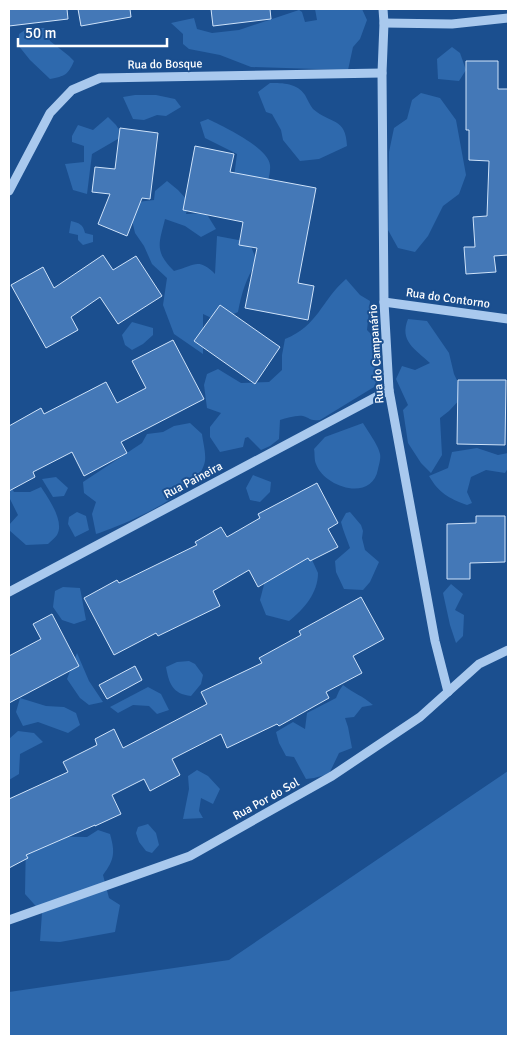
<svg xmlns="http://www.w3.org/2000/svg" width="517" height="1045" font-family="Signika,sans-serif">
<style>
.green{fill:#2e69ad}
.building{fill:#4478b7;stroke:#cfe3fa}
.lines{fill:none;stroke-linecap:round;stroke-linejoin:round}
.minor{stroke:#a9c9ee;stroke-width:9}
.labels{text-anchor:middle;stroke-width:4;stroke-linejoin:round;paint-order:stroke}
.street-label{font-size:12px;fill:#fff;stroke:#1b4f8f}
</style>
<rect width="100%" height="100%" fill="#1b4f8f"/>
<g class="green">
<path d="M315,9H362L367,20L360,39L353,47L348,70L251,67L220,55L189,49L183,44V34L171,23L194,18L197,29L212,33L239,30L299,10L302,12L305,22L317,20Z"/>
<path d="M28,28H47L50,41L69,56L74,61C68,75 65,76 50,79L30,60L18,45L19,34Z"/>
<path d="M452,47L460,53L466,70L459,81L438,79L437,59Z"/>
<path d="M270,83C283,83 297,83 305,95C307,99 310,105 313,109C330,124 346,117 347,146L319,159L300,161L283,140L281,130L272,114L266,112L258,92Z"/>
<path d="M421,93L440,98L456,120L466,175L459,194L443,206L428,236L415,252L398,248L388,230L389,152L394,128L407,119L412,100Z"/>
<path d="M135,95H156L175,99L181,107L166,116L157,115L144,120L133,119L123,97Z"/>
<path d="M108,117L116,125L123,136L92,154L87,194L73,190L65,164L84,162V146L72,142V136L78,125L93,130Z"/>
<path d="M208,119C222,126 268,147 270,165C271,174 266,187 264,196L230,208L237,154L205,138L200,122Z"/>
<path d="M167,181L178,190L189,202L186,214L206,213L216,229L201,237L185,226L165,219C159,244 154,251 174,271C194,266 198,257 215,274L217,236L249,242L257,261C246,279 242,291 238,312L218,321L203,314V354L174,334L163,305L167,278L152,264L144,246L135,233L130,212L137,202L154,200L155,191Z"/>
<path d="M71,221C79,223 83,224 85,233L93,235V242L83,245L78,240V235L69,233Z"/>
<path d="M346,279L360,295L370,301L367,330C372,335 378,340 380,346C383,358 379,376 374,387L320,420C308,421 311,418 303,416C296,415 287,418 280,420L279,439L270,446L261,450L248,437L245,438L243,447L220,452L210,437V427L221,413L207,408L204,385L207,374L218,369L241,383L269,382L282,370V355L285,339C318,326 321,301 346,279Z"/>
<path d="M408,319L427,321L449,353L454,374L464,395L449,411L440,418L442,455L431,473L421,463L408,443L403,410L408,405L396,379L402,366L415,370L430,363C415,349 399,341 408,319Z"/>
<path d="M132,322L153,328V335L143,344L132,350L125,345L122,335Z"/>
<path d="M190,423L202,434C203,442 206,453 205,461C200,493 124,525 96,534L92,514L96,502L84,493L83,482L142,443L147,434L163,432L174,426Z"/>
<path d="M363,423C367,430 379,446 380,454C381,458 379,465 378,469C372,503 324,487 316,464C314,460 315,453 314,449L325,437Z"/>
<path d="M477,448L498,455L508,453V468L505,473L486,470L471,477L467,492L472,503L467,505C448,498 439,493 429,476L448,468L452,452Z"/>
<path d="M253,475L271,482L270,492L260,502L250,500L246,488Z"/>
<path d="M56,477L68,488L64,496L53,497L42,479Z"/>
<path d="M9,484L14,492H30L41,487C48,498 65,521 57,535C55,538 51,541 48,544L26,545L9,530V525L18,515L9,497Z"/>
<path d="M77,512L86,516L89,530L75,537L68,524L69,517Z"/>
<path d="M350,512L361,525L363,531L362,538L365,550L379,562L370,582L363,590L344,589L336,572L335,561L350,548C347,539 343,531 341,522L346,513Z"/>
<path d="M308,551L318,573C318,593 304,609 289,621L266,615L260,600L268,569Z"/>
<path d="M451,584L463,594L455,610L464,615L463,636L456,643L450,625L443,593Z"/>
<path d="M63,587L80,588L86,620L74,624L62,620L53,607L55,591Z"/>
<path d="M77,653L89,681L103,702L89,705L80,698L67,679Z"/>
<path d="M189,661L195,664L203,675L201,684L191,696C172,694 169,683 166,667L177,662Z"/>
<path d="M343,685C353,693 363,696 373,705L362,707L354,717L345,718L348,727L352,748L339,753L329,774L314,778L306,779L294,757L286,756L279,743L276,732L293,722L305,729L307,713L336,698L339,691Z"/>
<path d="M148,687L161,694L169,710L157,714L149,706L133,705L118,713L110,707Z"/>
<path d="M20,698L46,706L64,707L76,713L80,725L68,733L38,722L23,726L16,712Z"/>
<path d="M18,731L34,733L43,742L20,754L19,774L9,780V739Z"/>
<path d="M197,770L208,776L220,789L213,804L201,798L199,811L203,818L183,819L189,789L188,776Z"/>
<path d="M508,771V1036H9V992L229,960Z"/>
<path d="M148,824L156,833L159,845L152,853L146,851L139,842L136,833L138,827Z"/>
<path d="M98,830L110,834C115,852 115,859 103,875L109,898L120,905L115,932L60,942L40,941L42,913L25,894L26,836L87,837Z"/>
</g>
<g class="building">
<path d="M9,9H67L68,19L9,26Z"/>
<path d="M78,9H130L131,17L81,26Z"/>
<path d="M211,9H270L271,19L213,26Z"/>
<path d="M466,61H498V89H508V255L494,256L496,272L466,274L464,247H475L473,217L487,216L489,161L469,160V130H466Z"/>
<path d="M120,128L158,133L150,199L142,198L127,236L98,224L110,194L92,192L95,167L115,169Z"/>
<path d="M195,146L234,154L230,172L316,188L298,283L314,286L308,320L245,308L257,248L239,245L243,222L183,210Z"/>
<path d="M103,255L113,270L136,256L162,296L118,324L100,297L71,317L78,330L46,348L11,285L43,267L54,288Z"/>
<path d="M220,305L280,347L255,384L194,341Z"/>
<path d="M173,340L204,399L121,442L127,453L84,476L72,452L33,472L35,477L9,491V426L41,408L44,414L106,382L117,403L146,388L132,361Z"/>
<path d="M458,380H506L505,445L457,444Z"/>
<path d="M317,483L338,523L328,529L338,547L310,561L308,558L258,587L249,570L213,591L220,606L158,636L156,633L114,655L84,598L117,580L119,583L197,545L195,542L221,527L227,537L260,518L258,514Z"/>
<path d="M476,516H505V562L470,563V579H447V524L476,523Z"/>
<path d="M361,597L384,639L353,656L362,673L326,692L329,698L279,726L277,724L227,748L221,734L172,759L180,775L150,791L144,779L112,795L121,814L95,826V825L26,855L28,858L9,868V799L68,772L63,762L97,745L95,739L114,729L123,748L207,704L201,692L262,663L259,658L301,635L299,631Z"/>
<path d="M52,614L79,666L9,703V656L41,639L33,624Z"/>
<path d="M135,666L142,680L107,699L99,685Z"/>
</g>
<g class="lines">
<g class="minor">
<path d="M383,9L384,23L382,73L384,302L389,390L435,641L448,692"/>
<path d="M384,23L452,24L508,18"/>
<path d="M9,191L50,113L72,90L100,78L382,73"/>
<path d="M384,302L508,319"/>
<path d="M9,592L389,390"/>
<path d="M9,920L190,856L332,776L420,717L479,664L508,650"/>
</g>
</g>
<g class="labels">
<g class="street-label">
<text transform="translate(165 64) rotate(-1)" y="4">Rua do Bosque</text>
<text transform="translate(448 298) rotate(8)" y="4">Rua do Contorno</text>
<text transform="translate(376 354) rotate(-94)" y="4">Rua do Campanário</text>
<text transform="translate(193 480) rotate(-28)" y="4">Rua Paineira</text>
<text transform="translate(266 799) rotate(-29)" y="4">Rua Por do Sol</text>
</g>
</g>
<rect width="517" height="1045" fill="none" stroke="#ffffff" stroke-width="20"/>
<path d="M18 38v8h149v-8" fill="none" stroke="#ffffff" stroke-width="2.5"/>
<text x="25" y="38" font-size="15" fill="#ffffff" stroke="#1b4f8f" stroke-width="4" paint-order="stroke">50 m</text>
</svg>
